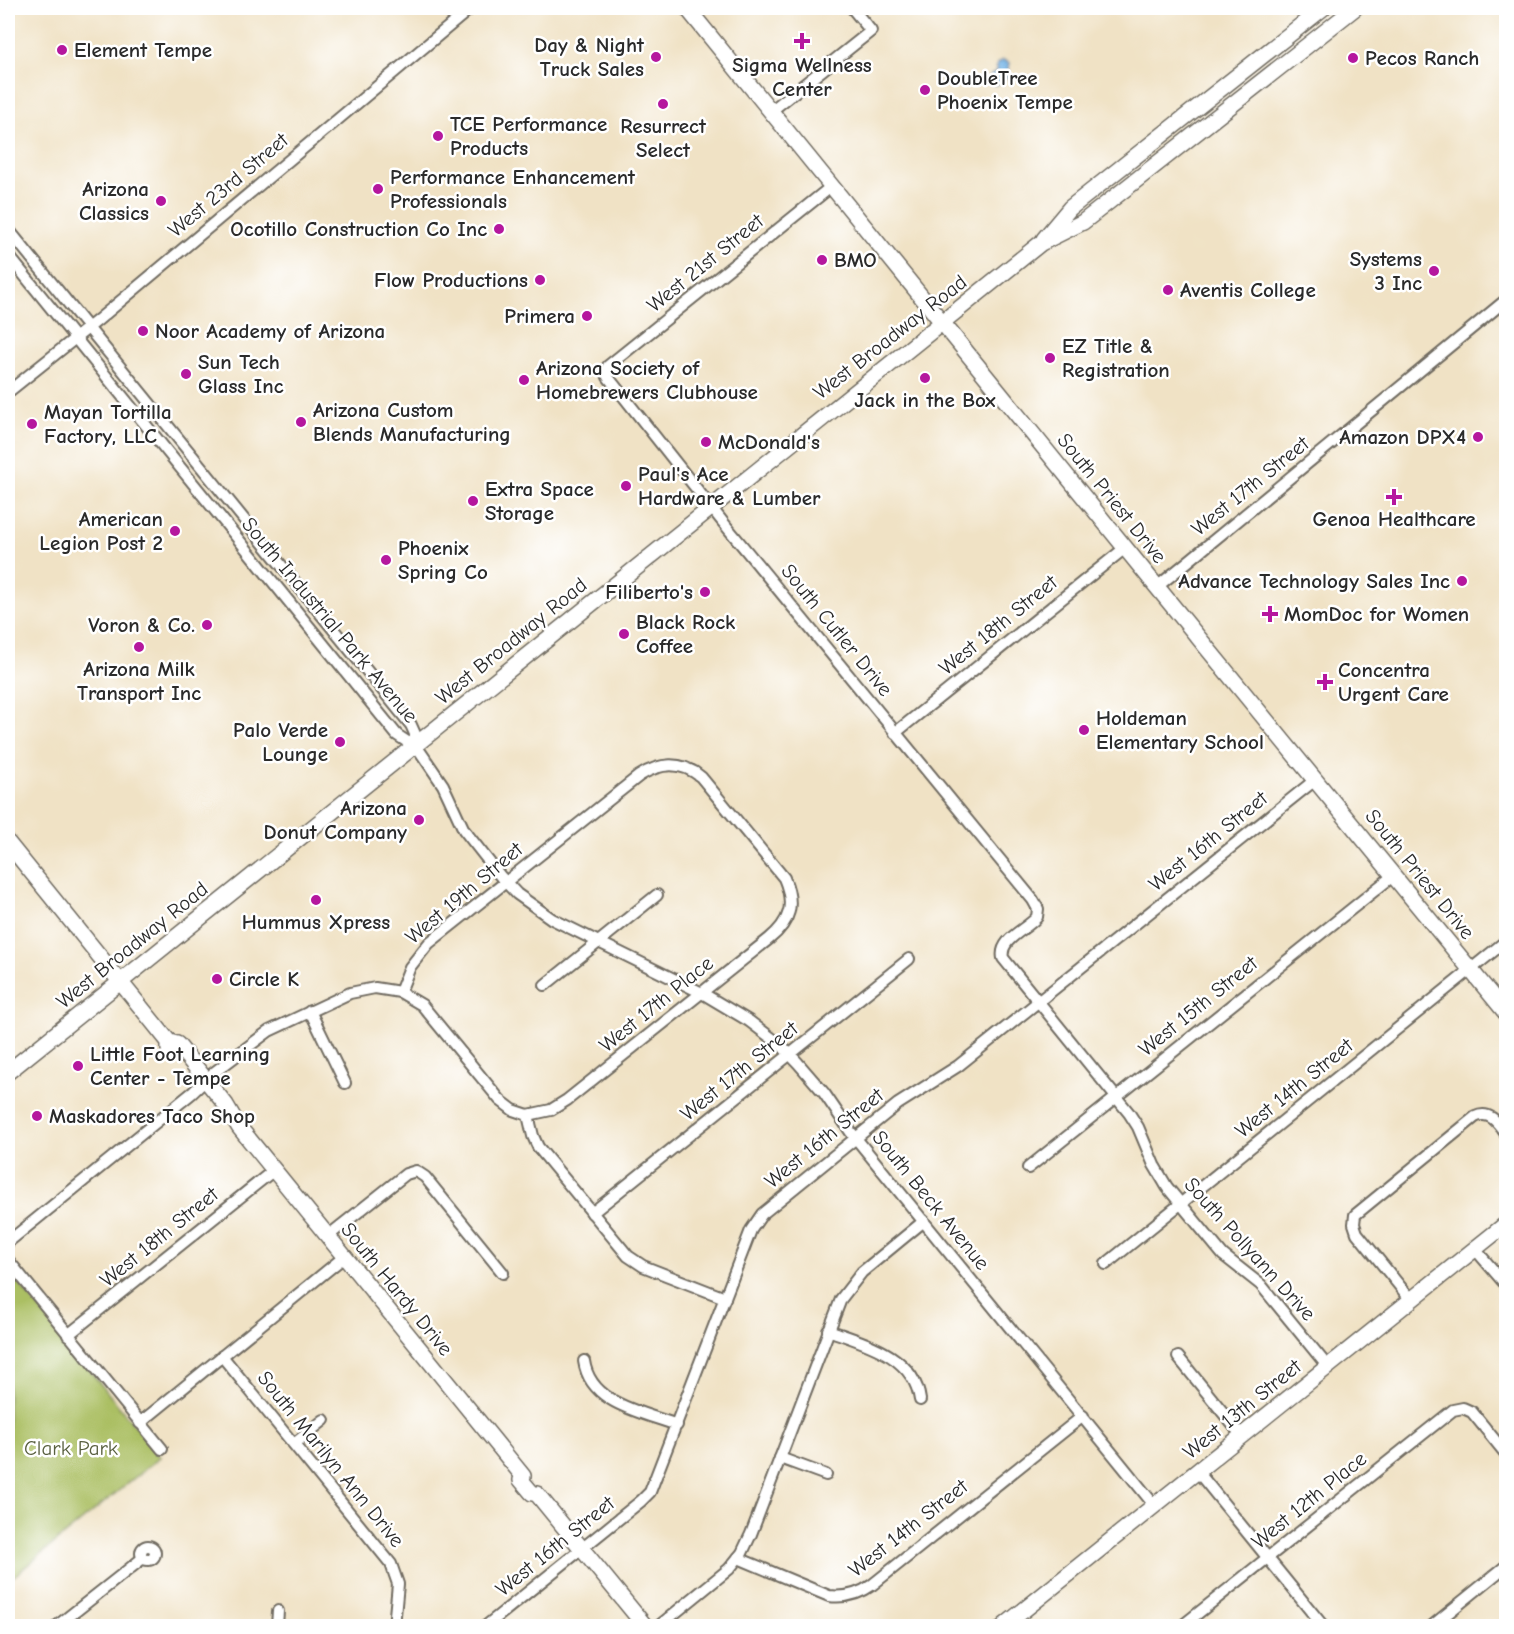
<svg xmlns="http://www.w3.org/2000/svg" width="1514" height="1634" font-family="'Comic Neue',sans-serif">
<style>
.green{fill:#abbf63;stroke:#6b7547;stroke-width:1.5}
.water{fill:#72b2e6;stroke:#4e6e88;stroke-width:1.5}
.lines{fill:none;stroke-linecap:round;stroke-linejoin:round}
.street-casing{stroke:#706b61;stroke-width:14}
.secondary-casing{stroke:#706b61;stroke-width:18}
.street{stroke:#fff;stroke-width:10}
.secondary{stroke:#fff;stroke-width:15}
.poi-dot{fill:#b5179e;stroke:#fff;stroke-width:2}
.labels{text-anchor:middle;stroke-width:5;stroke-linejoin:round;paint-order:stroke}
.poi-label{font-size:21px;font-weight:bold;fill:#2b2b2b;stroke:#fff;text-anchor:start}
.street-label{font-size:21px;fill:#2b2b2b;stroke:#fff}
.park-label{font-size:21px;fill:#585f3f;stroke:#fff}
</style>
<rect width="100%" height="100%" fill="#fff"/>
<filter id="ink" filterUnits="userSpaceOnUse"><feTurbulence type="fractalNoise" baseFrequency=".0167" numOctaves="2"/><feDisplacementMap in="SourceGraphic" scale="12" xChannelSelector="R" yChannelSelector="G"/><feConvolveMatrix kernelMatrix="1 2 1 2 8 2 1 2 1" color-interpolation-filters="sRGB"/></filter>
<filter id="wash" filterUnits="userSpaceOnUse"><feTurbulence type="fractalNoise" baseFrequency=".008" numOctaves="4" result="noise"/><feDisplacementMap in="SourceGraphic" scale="24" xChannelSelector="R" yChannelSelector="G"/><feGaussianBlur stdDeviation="1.35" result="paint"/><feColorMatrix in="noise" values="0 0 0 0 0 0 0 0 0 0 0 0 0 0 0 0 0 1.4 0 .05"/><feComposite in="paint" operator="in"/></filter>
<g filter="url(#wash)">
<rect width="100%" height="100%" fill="#f0e2c5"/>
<path class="green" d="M8,1270L160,1457L8,1581Z"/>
<path class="water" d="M1003,60L1009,63L1007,77L997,85L989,84L990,76L996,72L997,64Z"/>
</g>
<g filter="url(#ink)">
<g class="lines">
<g class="street-casing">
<g id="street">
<path d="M771,111L871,31L852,8"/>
<path d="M832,186L608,366L606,372L608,377L722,521L1033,900L1038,909L1037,917C1026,930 999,939 1003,958L1129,1113L1138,1127L1154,1165L1167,1187L1223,1255L1261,1285L1328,1367"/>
<path d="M8,229L411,725L415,734V744"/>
<path d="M8,255L397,735L406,741L415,744"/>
<path d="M8,392L98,320L471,8"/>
<path d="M1157,587L1506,300"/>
<path d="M895,733L1125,548"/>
<path d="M415,744L443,785L464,830L501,877L517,894L552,919L702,993L749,1021L782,1046L798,1063L824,1093L850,1131L1155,1506"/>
<path d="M545,985L657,895"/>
<path d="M400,992L410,967L429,943L639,776C659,763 681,760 701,777L784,878C795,904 791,921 769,939L567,1100L551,1110L528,1115"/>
<path d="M310,1011L345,1083"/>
<path d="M1028,1168L1394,875"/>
<path d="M592,1213L909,959"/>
<path d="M328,1236L406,1174L416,1171L425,1177L503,1273"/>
<path d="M8,1242L192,1093L212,1074L269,1031L350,993L375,988L400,992L422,1005L500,1100L513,1110L528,1115L533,1136L538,1147L628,1256L643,1266L725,1298"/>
<path d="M1475,1249L1506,1285"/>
<path d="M8,1260L162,1449"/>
<path d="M1106,1264L1506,941"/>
<path d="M1411,1300L1357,1233L1354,1224L1355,1215L1475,1117C1490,1110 1498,1123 1506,1134"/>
<path d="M828,1330C864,1343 914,1355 920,1400"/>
<path d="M68,1335L274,1170"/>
<path d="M222,1356L391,1564L398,1584L394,1626"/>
<path d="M1178,1357L1242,1436"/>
<path d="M584,1361C590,1404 642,1412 677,1425"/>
<path d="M140,1423L344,1257"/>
<path d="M294,1444L324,1420"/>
<path d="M780,1458L826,1475"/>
<path d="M1198,1472L1323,1626"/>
<circle cx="148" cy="1553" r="7"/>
<path d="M738,1558L829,1596C845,1598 858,1595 872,1585L1083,1416"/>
<path d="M57,1626L143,1558"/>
<path d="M277,1626L278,1611"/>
<path d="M486,1626L641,1501L650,1492L751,1230L762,1214L898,1104L958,1066L1315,780"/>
<path d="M659,1626L729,1569L742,1553L751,1534L841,1299L862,1272L924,1221"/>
<path d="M1182,1626L1453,1410L1463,1408L1472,1412L1506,1454"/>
<path d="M1432,1626L1506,1566"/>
</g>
</g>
<g class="secondary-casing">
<g id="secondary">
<path d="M687,8L1157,587L1506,1013"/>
<path d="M1044,239L1070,208L1323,8"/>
<path d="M8,843L169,1042V1050"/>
<path d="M169,1042L177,1044L226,1105L239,1127L523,1476L521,1480L532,1493L537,1494L645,1626"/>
<path d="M8,1072L1041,243L1083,222L1355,8"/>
<path d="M1004,1626L1506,1224"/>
</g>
</g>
<use href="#street" class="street"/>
<use href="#secondary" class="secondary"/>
</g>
</g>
<g class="poi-dot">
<path d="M799 32h6v6h6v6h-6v6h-6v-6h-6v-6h6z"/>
<circle cx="62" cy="50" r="6"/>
<circle cx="656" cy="57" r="6"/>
<circle cx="1353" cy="58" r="6"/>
<circle cx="925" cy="90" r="6"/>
<circle cx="663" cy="104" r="6"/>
<circle cx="438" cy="136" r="6"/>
<circle cx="378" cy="189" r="6"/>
<circle cx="161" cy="201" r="6"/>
<circle cx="499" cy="229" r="6"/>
<circle cx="822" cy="260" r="6"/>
<circle cx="1434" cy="271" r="6"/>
<circle cx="540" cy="280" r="6"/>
<circle cx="1168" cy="290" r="6"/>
<circle cx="587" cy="316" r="6"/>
<circle cx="143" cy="331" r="6"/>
<circle cx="1050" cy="358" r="6"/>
<circle cx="186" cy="374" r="6"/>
<circle cx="925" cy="378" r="6"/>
<circle cx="524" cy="380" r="6"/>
<circle cx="301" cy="422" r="6"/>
<circle cx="32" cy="424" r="6"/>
<circle cx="1478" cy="437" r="6"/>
<circle cx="706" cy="442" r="6"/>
<circle cx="626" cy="486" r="6"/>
<path d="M1391 488h6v6h6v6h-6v6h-6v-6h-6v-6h6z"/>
<circle cx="473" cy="501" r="6"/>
<circle cx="175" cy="531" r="6"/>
<circle cx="386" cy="560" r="6"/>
<circle cx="1462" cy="581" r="6"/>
<circle cx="705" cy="592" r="6"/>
<path d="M1267 605h6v6h6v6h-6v6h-6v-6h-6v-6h6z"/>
<circle cx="207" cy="625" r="6"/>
<circle cx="624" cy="634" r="6"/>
<circle cx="139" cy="647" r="6"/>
<path d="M1322 673h6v6h6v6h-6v6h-6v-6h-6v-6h6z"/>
<circle cx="1084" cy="730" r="6"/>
<circle cx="340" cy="742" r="6"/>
<circle cx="419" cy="820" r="6"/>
<circle cx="316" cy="900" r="6"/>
<circle cx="217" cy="979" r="6"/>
<circle cx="78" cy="1066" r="6"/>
<circle cx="37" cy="1116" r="6"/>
</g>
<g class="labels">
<g class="poi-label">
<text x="644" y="52" text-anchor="end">Day &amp; Night<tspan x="644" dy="24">Truck Sales</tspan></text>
<text x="74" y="57">Element Tempe</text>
<text x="1365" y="65">Pecos Ranch</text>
<text x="802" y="72" text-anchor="middle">Sigma Wellness<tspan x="802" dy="24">Center</tspan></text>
<text x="937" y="85">DoubleTree<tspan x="937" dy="24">Phoenix Tempe</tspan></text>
<text x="450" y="131">TCE Performance<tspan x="450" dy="24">Products</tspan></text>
<text x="663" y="133" text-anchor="middle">Resurrect<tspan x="663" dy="24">Select</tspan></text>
<text x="390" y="184">Performance Enhancement<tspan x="390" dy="24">Professionals</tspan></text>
<text x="149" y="196" text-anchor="end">Arizona<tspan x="149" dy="24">Classics</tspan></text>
<text x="487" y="236" text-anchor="end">Ocotillo Construction Co Inc</text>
<text x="1422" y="266" text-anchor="end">Systems<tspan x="1422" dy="24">3 Inc</tspan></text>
<text x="834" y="267">BMO</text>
<text x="528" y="287" text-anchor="end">Flow Productions</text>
<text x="1180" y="297">Aventis College</text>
<text x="575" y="323" text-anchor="end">Primera</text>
<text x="155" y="338">Noor Academy of Arizona</text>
<text x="1062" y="353">EZ Title &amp;<tspan x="1062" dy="24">Registration</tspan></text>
<text x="198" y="369">Sun Tech<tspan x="198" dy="24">Glass Inc</tspan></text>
<text x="536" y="375">Arizona Society of<tspan x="536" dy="24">Homebrewers Clubhouse</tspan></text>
<text x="925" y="407" text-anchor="middle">Jack in the Box</text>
<text x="313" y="417">Arizona Custom<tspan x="313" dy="24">Blends Manufacturing</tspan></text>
<text x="44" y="419">Mayan Tortilla<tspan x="44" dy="24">Factory, LLC</tspan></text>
<text x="1466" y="444" text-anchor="end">Amazon DPX4</text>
<text x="718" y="449">McDonald's</text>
<text x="638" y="481">Paul's Ace<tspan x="638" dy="24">Hardware &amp; Lumber</tspan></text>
<text x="485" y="496">Extra Space<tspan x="485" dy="24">Storage</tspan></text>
<text x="163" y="526" text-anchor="end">American<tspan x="163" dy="24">Legion Post 2</tspan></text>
<text x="1394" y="526" text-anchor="middle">Genoa Healthcare</text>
<text x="398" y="555">Phoenix<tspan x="398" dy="24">Spring Co</tspan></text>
<text x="1450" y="588" text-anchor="end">Advance Technology Sales Inc</text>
<text x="693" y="599" text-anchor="end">Filiberto's</text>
<text x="1284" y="621">MomDoc for Women</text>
<text x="636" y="629">Black Rock<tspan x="636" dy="24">Coffee</tspan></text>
<text x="195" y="632" text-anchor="end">Voron &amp; Co.</text>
<text x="139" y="676" text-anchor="middle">Arizona Milk<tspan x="139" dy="24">Transport Inc</tspan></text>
<text x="1338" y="677">Concentra<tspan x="1338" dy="24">Urgent Care</tspan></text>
<text x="1096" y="725">Holdeman<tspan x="1096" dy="24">Elementary School</tspan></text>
<text x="328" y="737" text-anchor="end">Palo Verde<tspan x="328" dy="24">Lounge</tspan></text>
<text x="407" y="815" text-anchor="end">Arizona<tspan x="407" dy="24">Donut Company</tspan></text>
<text x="316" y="929" text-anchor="middle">Hummus Xpress</text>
<text x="229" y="986">Circle K</text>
<text x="90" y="1061">Little Foot Learning<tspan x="90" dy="24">Center - Tempe</tspan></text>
<text x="49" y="1123">Maskadores Taco Shop</text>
</g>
<g class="street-label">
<text transform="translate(228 185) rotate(-40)" y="7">West 23rd Street</text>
<text transform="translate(705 263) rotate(-39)" y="7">West 21st Street</text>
<text transform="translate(890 337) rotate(-38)" y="7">West Broadway Road</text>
<text transform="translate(1250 486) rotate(-39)" y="7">West 17th Street</text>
<text transform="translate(1112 498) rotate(51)" y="7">South Priest Drive</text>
<text transform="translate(330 620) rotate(50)" y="7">South Industrial Park Avenue</text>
<text transform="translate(998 625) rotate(-39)" y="7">West 18th Street</text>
<text transform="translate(837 630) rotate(51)" y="7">South Cutler Drive</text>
<text transform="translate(511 641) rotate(-39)" y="7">West Broadway Road</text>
<text transform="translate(1208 841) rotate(-39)" y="7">West 16th Street</text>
<text transform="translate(1420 874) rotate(51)" y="7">South Priest Drive</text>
<text transform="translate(464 893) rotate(-40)" y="7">West 19th Street</text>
<text transform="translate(132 945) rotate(-39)" y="7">West Broadway Road</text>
<text transform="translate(656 1004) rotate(-39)" y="7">West 17th Place</text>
<text transform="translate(1198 1006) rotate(-39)" y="7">West 15th Street</text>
<text transform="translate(739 1071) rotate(-39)" y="7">West 17th Street</text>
<text transform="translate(1294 1088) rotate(-39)" y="7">West 14th Street</text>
<text transform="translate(824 1138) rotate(-39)" y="7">West 16th Street</text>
<text transform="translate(931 1200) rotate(51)" y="7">South Beck Avenue</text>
<text transform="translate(159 1237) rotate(-39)" y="7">West 18th Street</text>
<text transform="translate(1250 1249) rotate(48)" y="7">South Pollyann Drive</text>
<text transform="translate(397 1289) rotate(51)" y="7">South Hardy Drive</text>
<text transform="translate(1242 1409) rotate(-39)" y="7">West 13th Street</text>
<text transform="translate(331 1459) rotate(51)" y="7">South Marilyn Ann Drive</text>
<text transform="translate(1309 1500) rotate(-39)" y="7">West 12th Place</text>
<text transform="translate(908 1528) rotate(-38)" y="7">West 14th Street</text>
<text transform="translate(555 1546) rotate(-39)" y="7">West 16th Street</text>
</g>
<g class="park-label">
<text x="71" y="1455">Clark Park</text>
</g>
</g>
<rect width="1514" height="1634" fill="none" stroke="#fff" stroke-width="30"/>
</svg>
